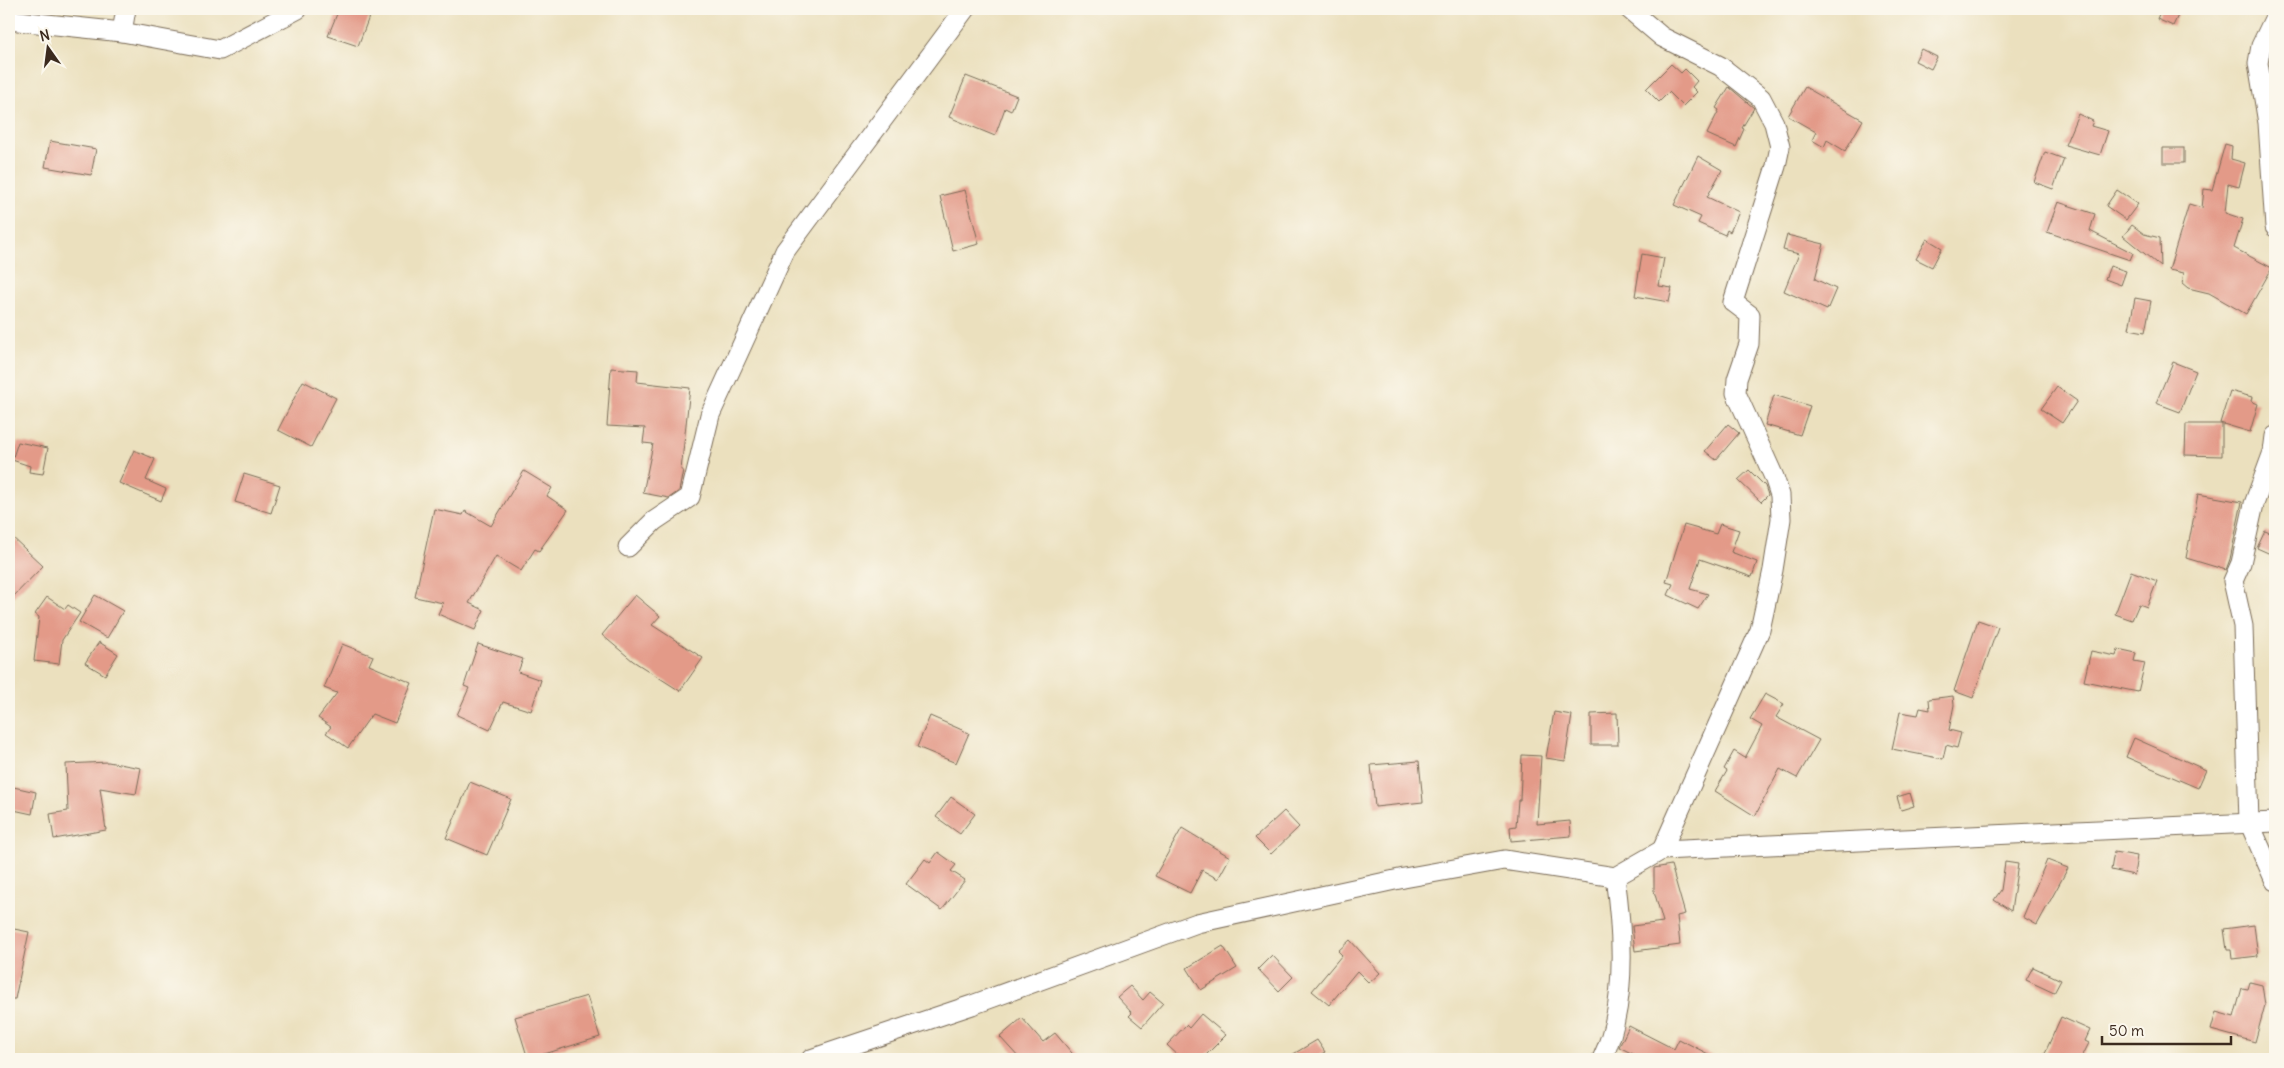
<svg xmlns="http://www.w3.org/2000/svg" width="2284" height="1068" font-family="Delius,sans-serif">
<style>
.building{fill:#e39a88}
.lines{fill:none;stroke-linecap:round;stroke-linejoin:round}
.minor-casing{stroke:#796a56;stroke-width:21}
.minor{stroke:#fff;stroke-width:19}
</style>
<rect width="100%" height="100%" fill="#fbf7ec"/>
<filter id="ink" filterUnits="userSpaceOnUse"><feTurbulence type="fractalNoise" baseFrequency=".02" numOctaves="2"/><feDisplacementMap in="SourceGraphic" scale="10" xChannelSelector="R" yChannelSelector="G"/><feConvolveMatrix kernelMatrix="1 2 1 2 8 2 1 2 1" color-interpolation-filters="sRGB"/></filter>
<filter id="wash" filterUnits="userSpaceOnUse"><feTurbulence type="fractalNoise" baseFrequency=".0096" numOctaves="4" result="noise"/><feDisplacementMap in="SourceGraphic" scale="20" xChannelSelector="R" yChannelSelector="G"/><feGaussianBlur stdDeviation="1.12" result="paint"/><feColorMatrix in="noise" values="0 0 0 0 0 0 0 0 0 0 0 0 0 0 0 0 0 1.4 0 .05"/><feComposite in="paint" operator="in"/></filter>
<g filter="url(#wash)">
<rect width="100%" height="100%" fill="#ebe0be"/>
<g id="blocks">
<g class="building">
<path d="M339,9H346L369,17L358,46L328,36Z"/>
<path d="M2161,9H2181L2173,26L2157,19Z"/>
<path d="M1921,49L1937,57L1931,69L1915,61Z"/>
<path d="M1671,64L1681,73L1685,69L1697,81L1692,87L1697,92L1683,106L1669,92L1659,102L1646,89Z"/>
<path d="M966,76L1017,96L1011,111L1005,108L995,136L949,117Z"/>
<path d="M1729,87L1754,108L1742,128L1744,129L1736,147L1707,134L1719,110L1716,108Z"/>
<path d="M1805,87L1863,120L1845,151L1827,140L1824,147L1812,140L1816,132L1788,116Z"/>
<path d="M2078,114L2093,121L2091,126L2108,131L2100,155L2065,145Z"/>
<path d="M50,141L96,149L91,175L45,167Z"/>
<path d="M2225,144L2232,146L2231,159L2245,163L2239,187L2228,184L2225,213L2243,219L2234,248L2272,268L2246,314L2209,293L2188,288L2182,283L2184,273L2169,270L2189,204L2202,208L2204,189L2212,190Z"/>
<rect x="2163" y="148" width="21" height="15"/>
<path d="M2045,152L2064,159L2053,189L2034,182Z"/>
<path d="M1698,156L1722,170L1707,197L1739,212L1730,232L1727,230L1725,235L1698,223L1701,217L1674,205Z"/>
<path d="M965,190L979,244L953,251L940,196Z"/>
<path d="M2117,190L2138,204L2126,220L2106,206Z"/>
<path d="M2058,202L2095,214L2090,231L2133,253L2130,260L2047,232Z"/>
<path d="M2132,225L2144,234L2160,238L2161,267L2123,236Z"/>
<path d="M1787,235L1824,244L1815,279L1836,289L1827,310L1784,291L1799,254L1783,250Z"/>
<path d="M1927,239L1942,248L1932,267L1916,259Z"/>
<path d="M1642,254L1664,258L1659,286L1672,288L1669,302L1635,296Z"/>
<path d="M2110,266L2126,271L2121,285L2105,279Z"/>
<path d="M2135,298L2151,301L2145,332L2129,329Z"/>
<path d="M2173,362L2196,371L2180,412L2156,403Z"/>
<path d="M611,368L638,370L637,382L690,388L681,470H683L679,491L669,498L643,493L653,444L643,443L645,428L607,426Z"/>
<path d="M303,381L336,398L311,447L278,430Z"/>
<path d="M2057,387L2077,401L2062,423L2041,409Z"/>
<path d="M2230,391L2252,397L2251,401L2258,404L2250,432L2220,423Z"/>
<path d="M1774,395L1810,406L1800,435L1765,425Z"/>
<path d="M1728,424L1739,433L1716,460L1705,451Z"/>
<path d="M2186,424H2222V456L2185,455Z"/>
<path d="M18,442L48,448L43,474L29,472L30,466L12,460Z"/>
<path d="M134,450L155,459L146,480L166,489L161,501L119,483Z"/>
<path d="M1749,470L1765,486L1768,495L1761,502L1738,480Z"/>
<path d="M524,471L552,488L547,496L568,510L539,551L535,549L521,571L496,556L469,603L484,610L475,630L438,614L443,603L415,597L434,509L463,515L465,511L491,526Z"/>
<path d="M244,474L280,485L271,513L235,502Z"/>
<path d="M2198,494L2242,502L2230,559L2226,570L2186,558Z"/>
<path d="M1720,524L1739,530L1731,552L1757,562L1752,577L1700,559L1690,589L1708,594L1698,609L1668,595L1673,584L1666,582L1684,525L1716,534Z"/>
<path d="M2265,531L2275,535V556L2257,548Z"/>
<path d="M9,534L43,566L9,601Z"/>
<path d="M2131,571L2157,581L2147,607L2139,604L2132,620L2115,614Z"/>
<path d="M95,595L123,611L107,638L79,622Z"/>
<path d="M635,595L660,616L652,625L703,658L680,691L633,661L602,635Z"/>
<path d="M47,597L65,609L68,605L80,613L62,640L59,664L34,661L39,617L35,614Z"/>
<path d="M1978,620L1998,627L1973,698L1954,691Z"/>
<path d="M99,642L118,654L105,675L85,663Z"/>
<path d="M342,644L373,656L369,665L412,683L395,723L372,714L348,748L326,733L331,727L318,718L337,693L324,688Z"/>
<path d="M478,644L523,659L518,672L541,680L531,711L503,702L490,730L457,715L469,688L464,686Z"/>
<path d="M2118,649L2136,653L2134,661L2145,663L2138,692L2084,681L2091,651L2116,656Z"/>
<path d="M1765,694L1784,704L1776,717L1819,740L1797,778L1780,769L1755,816L1715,791L1727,771L1724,769L1734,751L1745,758L1762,726L1750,719Z"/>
<path d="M1953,696L1954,705L1949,730L1961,733L1957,748L1946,745L1943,759L1892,749L1900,712L1918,715L1920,708L1930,710L1929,699Z"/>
<path d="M1554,712L1572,715L1565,761L1546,758Z"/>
<path d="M1617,713L1618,745H1591V714Z"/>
<path d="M930,716L969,733L956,763L917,747Z"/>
<path d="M2134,738L2206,770L2198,788L2126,757Z"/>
<path d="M1522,755L1541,756L1537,824L1570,821L1571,836L1511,841L1510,827L1516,826L1518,800H1520Z"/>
<path d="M1419,761L1423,802L1375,807L1371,765Z"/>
<path d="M108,762L141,768L136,794L100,788L106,830L54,839L50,814L68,811L66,764Z"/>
<path d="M470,782L511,799L487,855L446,838Z"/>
<path d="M9,786L36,792L32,814L9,809Z"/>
<path d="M1910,793L1914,806L1901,810L1897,797Z"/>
<path d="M951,797L975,814L960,834L936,817Z"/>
<path d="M1284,811L1299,827L1271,854L1255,838Z"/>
<path d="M1182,828L1230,857L1218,879L1202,870L1190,893L1155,876Z"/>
<path d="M938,852L956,865L951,871L965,880L942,910L906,884L925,859L930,863Z"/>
<path d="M2114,852L2137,856L2134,875L2111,870Z"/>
<path d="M2047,860L2068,868L2037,925L2023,917Z"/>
<path d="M2005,862L2018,864L2011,911L1994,900L2001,890Z"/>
<path d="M1671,865L1685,914L1677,916L1680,945L1635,951L1632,926L1663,922L1654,891V868Z"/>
<path d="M2254,925L2258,956L2232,959L2231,950H2227L2224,929Z"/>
<path d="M9,928L29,932L15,999H9Z"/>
<path d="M1350,940L1380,973L1369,983L1357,971L1329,1005L1312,991L1342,955L1338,951Z"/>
<path d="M1223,946L1237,968L1201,990L1187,968Z"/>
<path d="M1272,955L1293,977L1279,991L1258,969Z"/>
<path d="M2033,967L2061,980L2054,993L2026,980Z"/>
<path d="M2250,982L2262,985L2265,1005L2255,1042L2211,1030L2216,1012L2234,1017L2242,988L2248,989Z"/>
<path d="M1130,986L1143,1000L1150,992L1163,1003L1142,1027L1129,1016L1132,1013L1117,997Z"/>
<path d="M587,996L600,1037L528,1059L515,1017Z"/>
<path d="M1201,1014L1226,1035L1202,1059H1182L1167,1045L1186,1025L1189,1028Z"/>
<path d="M2061,1017L2090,1030L2085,1041L2089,1043L2081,1059H2054L2044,1055Z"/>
<path d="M1022,1018L1043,1042L1055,1033L1077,1059H1020L1000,1037Z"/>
<path d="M1629,1026L1674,1049L1679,1039L1718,1059H1643L1619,1047Z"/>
<path d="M1317,1040L1325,1052L1313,1059H1285Z"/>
</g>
</g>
</g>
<g filter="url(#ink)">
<use href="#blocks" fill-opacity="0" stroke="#796a56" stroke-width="1"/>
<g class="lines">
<g class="minor-casing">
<g id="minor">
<path d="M1629,9L1662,37L1720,66L1761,98L1774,123L1780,147L1776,166L1733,302L1750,315L1749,344L1737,379L1736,393L1774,477L1780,495L1781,519L1773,570L1760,630L1662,850"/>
<path d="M2275,17L2261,46L2258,63L2268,123L2275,227"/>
<path d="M9,20L122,32L220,50L298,9"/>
<path d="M122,32L126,9"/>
<path d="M2275,436L2273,452L2254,504L2241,563L2233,581L2243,626L2249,822L2275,881"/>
<path d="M628,547L654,521L690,497L710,415L785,251L965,9"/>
<path d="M811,1059L972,1005L1197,923L1404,878L1504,860L1615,877L1662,850L2275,822"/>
<path d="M1602,1059C1627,1007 1623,933 1615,877"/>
</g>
</g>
<use href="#minor" class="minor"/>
</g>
</g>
<rect width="2284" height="1068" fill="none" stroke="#fbf7ec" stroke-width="30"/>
<g transform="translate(48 48) rotate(346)" stroke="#fbf7ec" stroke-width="4" paint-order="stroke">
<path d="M0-4L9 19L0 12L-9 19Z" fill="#3b2a1e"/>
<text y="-8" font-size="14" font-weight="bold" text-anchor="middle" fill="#3b2a1e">N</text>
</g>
<path d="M2102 1036v8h129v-8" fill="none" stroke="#3b2a1e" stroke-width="2.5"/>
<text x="2109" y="1036" font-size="15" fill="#3b2a1e" stroke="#fbf7ec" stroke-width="4" paint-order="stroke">50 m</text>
</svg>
